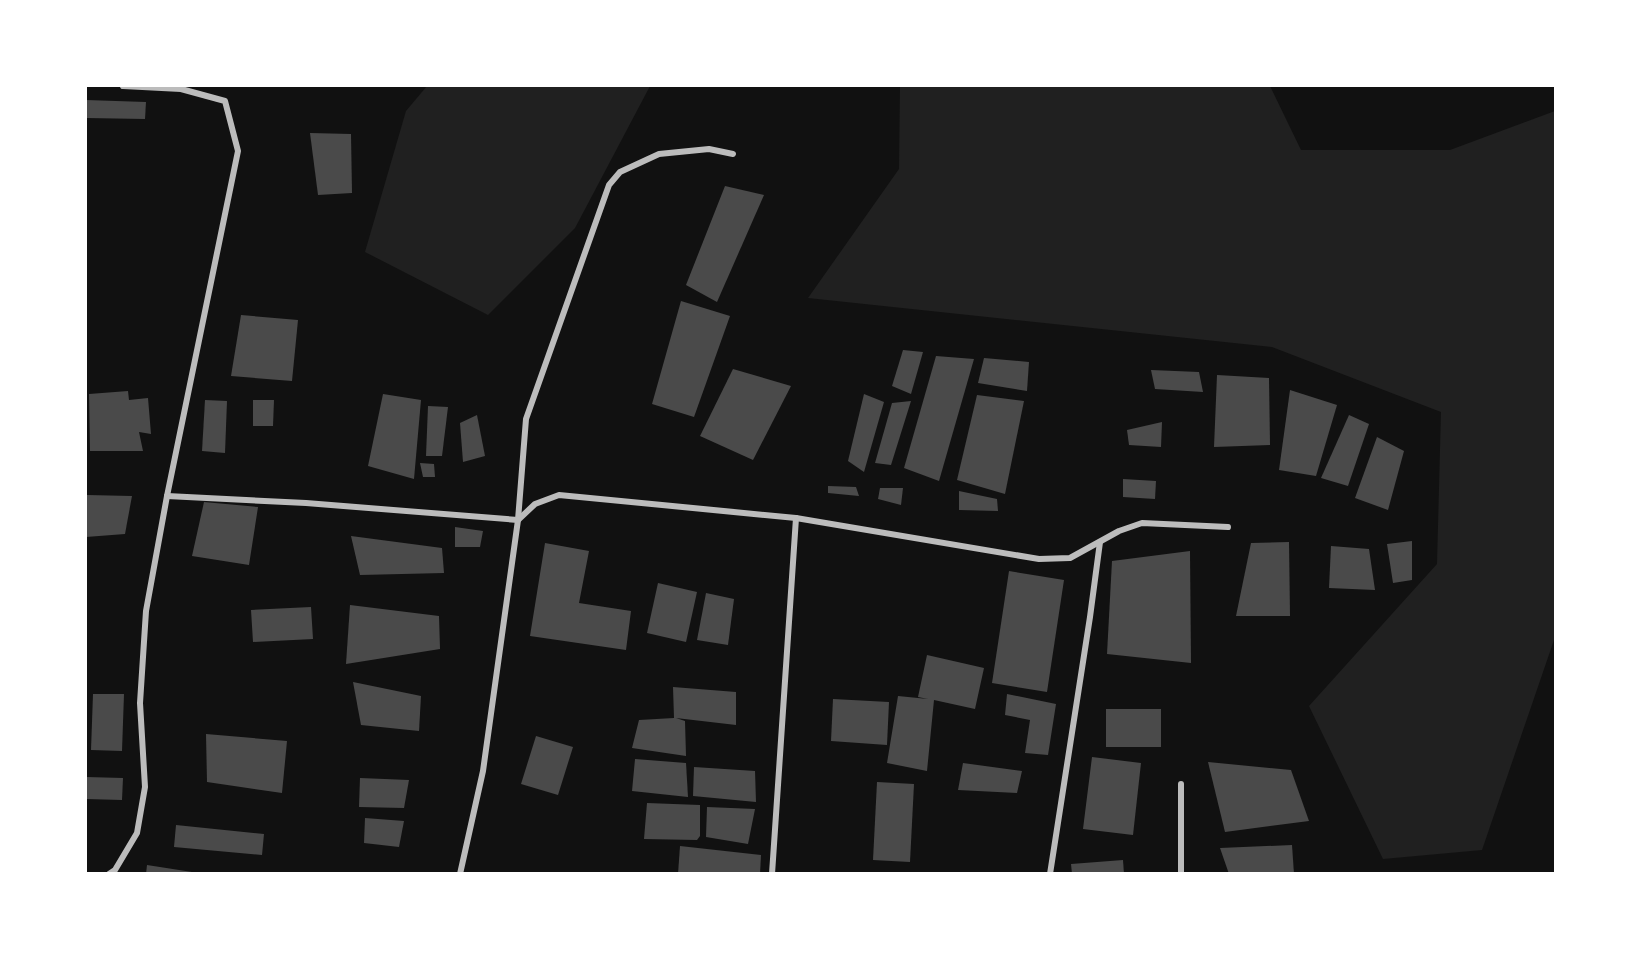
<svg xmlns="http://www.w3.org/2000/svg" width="1641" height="959" font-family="'Noto Sans',sans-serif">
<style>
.green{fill:#202020}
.building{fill:#4a4a4a}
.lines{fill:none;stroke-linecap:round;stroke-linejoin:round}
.minor{stroke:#bcbcbc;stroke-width:6}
</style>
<rect width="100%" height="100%" fill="#111"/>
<g class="green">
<path d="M427,86H650L575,228L488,315L365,252L406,111Z"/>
<path d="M900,86H1270L1301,150H1450L1555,111V637L1482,850L1383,859L1309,706L1437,564L1441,412L1272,347L808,298L899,169Z"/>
</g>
<g class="building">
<path d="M86,100L146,102L145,119L86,118Z"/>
<path d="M310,133L351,134L352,193L318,195Z"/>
<path d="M725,186L764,195L717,302L686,285Z"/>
<path d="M681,301L730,316L694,417L652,404Z"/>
<path d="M241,315L298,320L292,381L231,376Z"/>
<path d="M903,350L923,352L911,394L892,386Z"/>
<path d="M936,356L974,359L939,481L904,468Z"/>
<path d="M984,358L1029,362L1027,391L978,383Z"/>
<path d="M733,369L791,386L753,460L700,436Z"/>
<path d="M1151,370L1199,372L1203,392L1155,389Z"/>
<path d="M1217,375L1269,378L1270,445L1214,447Z"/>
<path d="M1290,390L1337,405L1316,476L1279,470Z"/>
<path d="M128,391L129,400L148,398L151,434L139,432L143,451H90L89,394Z"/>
<path d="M383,394L421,400L414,479L368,466Z"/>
<path d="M864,394L884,402L864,472L848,461Z"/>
<path d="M977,395L1024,401L1005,494L957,480Z"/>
<path d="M205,400L227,401L225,453L202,451Z"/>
<path d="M253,400H274L273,426H253Z"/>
<path d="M911,401L891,465L875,463L892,403Z"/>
<path d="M428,406L448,407L442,456H426Z"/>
<path d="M477,415L485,456L463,462L460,423Z"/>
<path d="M1349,415L1369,424L1348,486L1321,478Z"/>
<path d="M1162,422L1161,447L1129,445L1127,430Z"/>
<path d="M1377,437L1404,451L1388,510L1355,498Z"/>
<path d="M420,463L434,464L435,477H423Z"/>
<path d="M1123,479L1156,481L1155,499L1123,497Z"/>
<path d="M828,486L856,487L859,496L828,493Z"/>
<path d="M880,488H903L901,505L878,499Z"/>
<path d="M959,491L997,499L998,511L959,510Z"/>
<path d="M87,495L132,496L125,534L86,537Z"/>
<path d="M204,502L258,507L249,565L192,556Z"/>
<path d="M455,527L483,531L480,547H455Z"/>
<path d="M351,536L442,548L444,573L360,575Z"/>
<path d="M1412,541V580L1393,583L1387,544Z"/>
<path d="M1289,542L1290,616H1236L1251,543Z"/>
<path d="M545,543L589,551L579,603L631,611L626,650L530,636Z"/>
<path d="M1331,546L1369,549L1375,590L1329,588Z"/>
<path d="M1190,551L1191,663L1107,654L1112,561Z"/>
<path d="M1009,571L1064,580L1047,692L992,683Z"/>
<path d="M658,583L697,592L686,642L647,633Z"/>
<path d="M706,593L734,599L728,645L697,640Z"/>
<path d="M350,605L439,616L440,649L346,664Z"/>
<path d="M311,607L313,639L253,642L251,610Z"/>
<path d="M927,655L984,668L975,709L934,700L927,771L887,763L898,696L928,699L918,697Z"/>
<path d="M353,682L421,696L419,731L361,725Z"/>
<path d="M673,687L736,692V725L676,718L685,721L686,756L632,748L639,720L674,718Z"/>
<path d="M93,694H124L122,751L91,750Z"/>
<path d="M1007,694L1056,704L1048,755L1025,753L1030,720L1005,715Z"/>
<path d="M833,699L889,702L887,745L831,741Z"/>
<rect x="1106" y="709" width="55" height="38"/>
<path d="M206,734L287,741L282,793L207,782Z"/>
<path d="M536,736L573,747L558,795L521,784Z"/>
<path d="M1092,757L1141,763L1133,835L1083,829Z"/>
<path d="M635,759L686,763L688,797L632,791Z"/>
<path d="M1208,762L1291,770L1309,821L1225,832Z"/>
<path d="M963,763L1022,771L1017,793L958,790Z"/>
<path d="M694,767L755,771L756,802L693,796Z"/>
<path d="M86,777L123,778L122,800L86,799Z"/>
<path d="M360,778L409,780L404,808L359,807Z"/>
<path d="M877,782L914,784L910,862L873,860Z"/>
<path d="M647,803L700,805V836L697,840L644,839Z"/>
<path d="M707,807L755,809L748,844L706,837Z"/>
<path d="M365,818L404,821L399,847L364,843Z"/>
<path d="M176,825L264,834L262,855L174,847Z"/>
<path d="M1292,845L1294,874H1229L1220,848Z"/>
<path d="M680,846L761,855L760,874H678Z"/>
<path d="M1123,860L1124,874H1072L1071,864Z"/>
<path d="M147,865L192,872V874H146Z"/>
</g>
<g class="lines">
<g class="minor">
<path d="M167,496L306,503L518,520L535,504L559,495L796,518L1039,559L1070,558L1119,531L1142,523L1228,527"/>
<path d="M109,874L115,870L137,833L145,787L140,703L146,611L167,496L238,151L225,101L181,89L123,86"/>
<path d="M460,874L483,771L518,520L526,419L609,185L620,172L659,154L709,149L733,154"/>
<path d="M772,874L796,518"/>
<path d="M1050,874L1090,617L1100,542"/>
<path d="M1181,874V784"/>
</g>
</g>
<rect width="1641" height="959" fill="none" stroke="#ffffff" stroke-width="174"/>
</svg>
